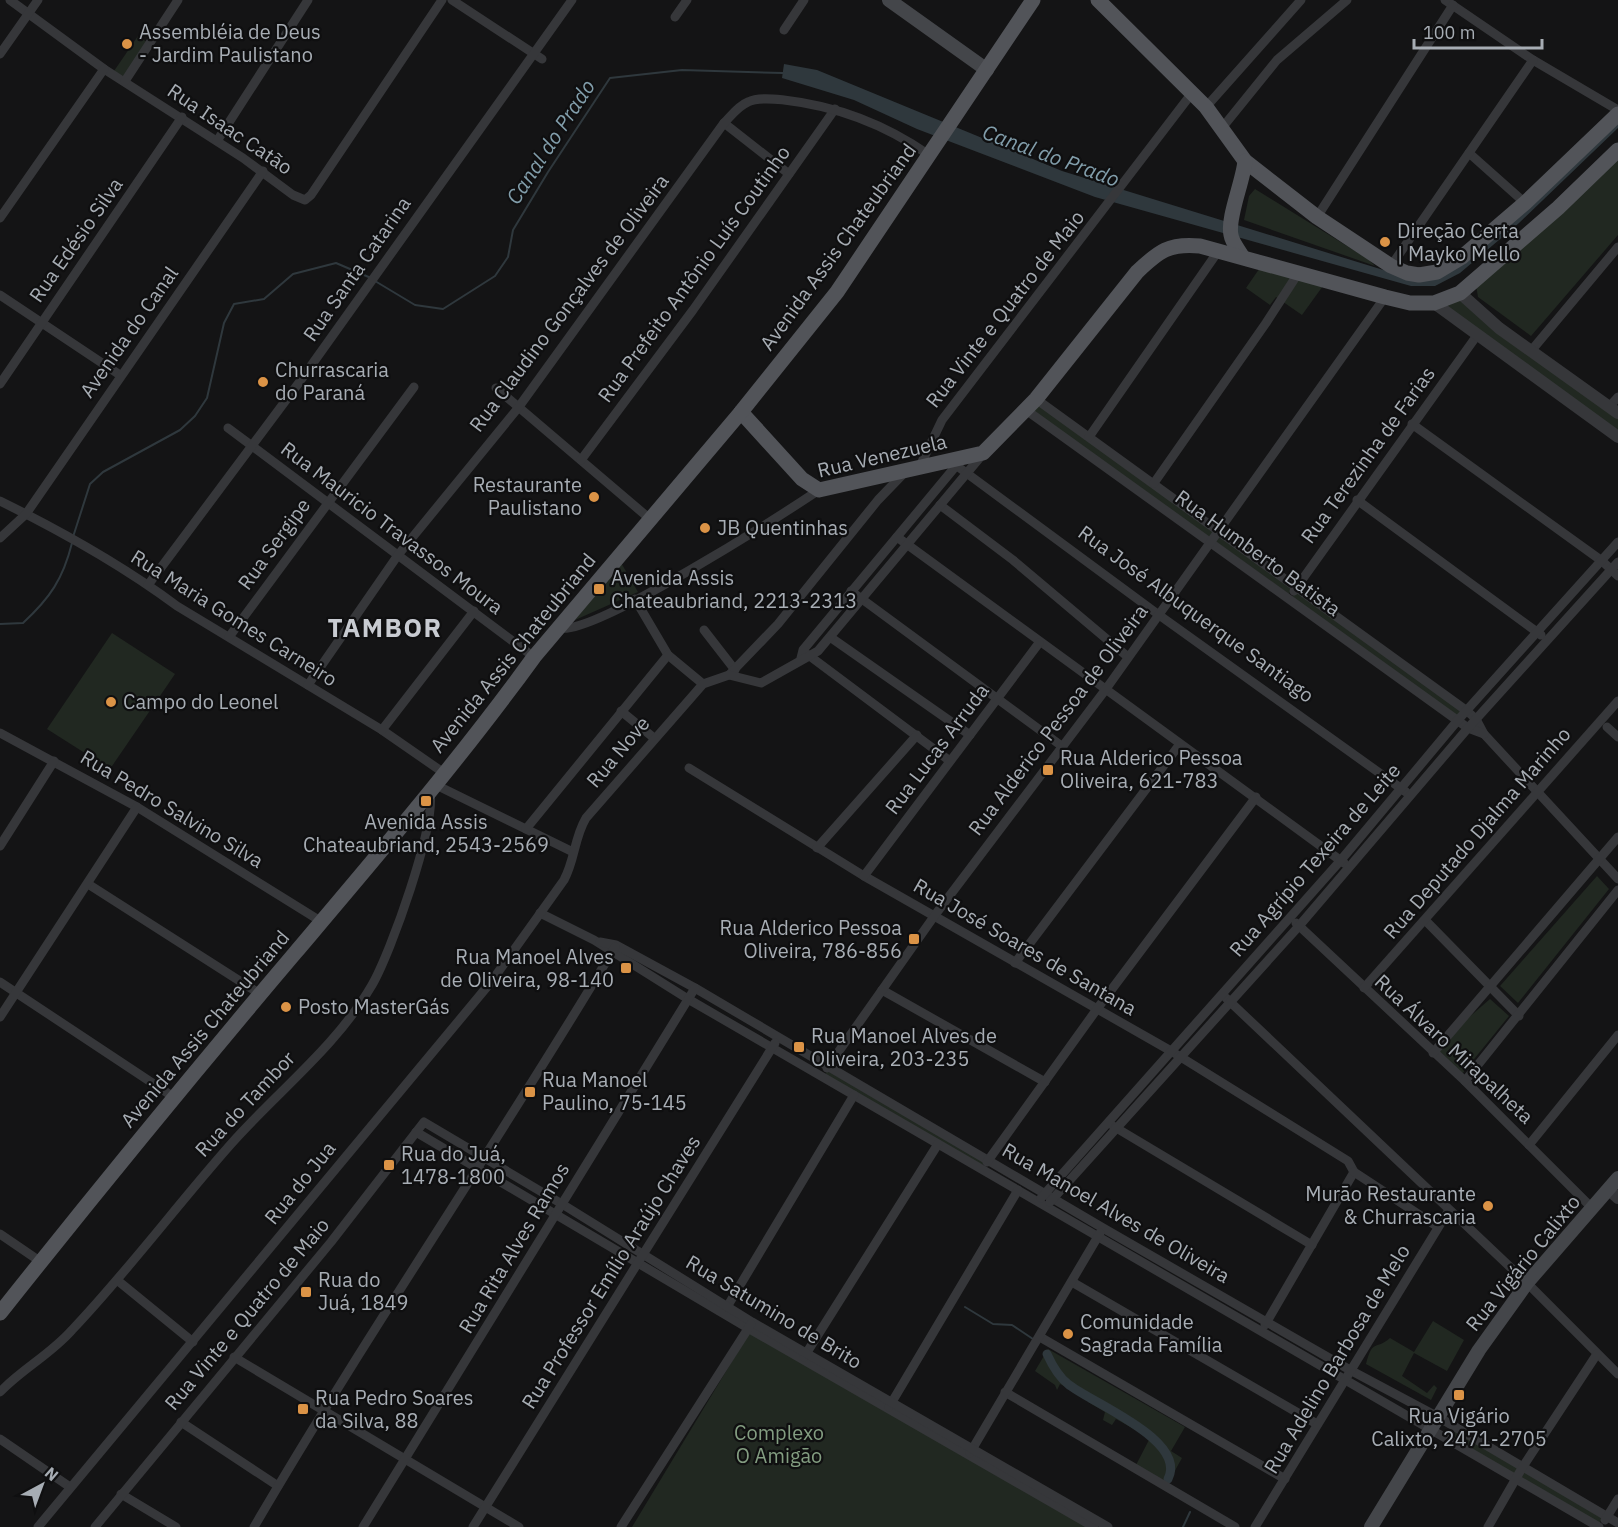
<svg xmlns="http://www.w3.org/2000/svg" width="1618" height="1527" font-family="'IBM Plex Sans',sans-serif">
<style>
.green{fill:#212821}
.water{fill:#2f383d}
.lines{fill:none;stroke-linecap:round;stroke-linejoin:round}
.stream{stroke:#2f383d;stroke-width:2}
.canal{stroke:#2f383d;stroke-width:9}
.minor{stroke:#36373a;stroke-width:9}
.tertiary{stroke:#36373a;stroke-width:12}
.secondary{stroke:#44464a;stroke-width:14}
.primary{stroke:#525459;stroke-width:15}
.poi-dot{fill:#db9346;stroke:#0f0f10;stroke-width:2}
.labels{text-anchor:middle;stroke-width:4.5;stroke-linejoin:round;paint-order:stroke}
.poi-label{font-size:20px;fill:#a7adb4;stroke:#0f0f10;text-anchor:start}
.street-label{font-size:20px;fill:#a7adb4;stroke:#0f0f10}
.park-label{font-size:20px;fill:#839d81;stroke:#0f0f10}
.water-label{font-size:21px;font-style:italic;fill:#829eab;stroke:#0f0f10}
.district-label{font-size:26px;font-weight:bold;letter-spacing:1.5px;fill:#c8cbd1;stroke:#0f0f10}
</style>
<rect width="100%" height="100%" fill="#141415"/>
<g class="green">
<path d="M138,36L148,43L125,77L114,71Z"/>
<path d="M1618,148V235L1531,336L1478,297L1475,279Z"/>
<path d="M1255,189L1368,259L1375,266L1244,220L1249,196Z"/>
<path d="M1266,259L1328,279L1302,315L1276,297L1270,305L1246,288Z"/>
<path d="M1458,296L1618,418V433L1439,303Z"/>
<path d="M1036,402L1214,531L1210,538L1029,409Z"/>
<path d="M1220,535L1293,586L1289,594L1215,541Z"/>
<path d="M620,561L638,592L575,620Z"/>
<path d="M1297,590L1463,710L1458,717L1292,597Z"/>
<path d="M112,633L175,674L110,769L47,729Z"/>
<path d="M1597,876L1609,889L1518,1003L1500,986Z"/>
<path d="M1490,999L1509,1016L1462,1074L1439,1052L1467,1019Z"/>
<path d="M829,1067L986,1160L981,1167L825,1075Z"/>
<path d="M1433,1321L1464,1340L1447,1371L1414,1353L1402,1376L1427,1393L1434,1385L1437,1388L1431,1400L1366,1364C1373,1338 1375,1351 1390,1338L1414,1352Z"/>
<path d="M751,1330L1095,1527H632Z"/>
<path d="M1048,1349L1185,1427L1171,1451L1182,1458L1168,1483L1136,1465L1150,1438L1116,1419L1112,1425L1103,1420L1105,1412L1088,1402V1398L1060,1384L1057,1390L1055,1385L1035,1371Z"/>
<path d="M1452,1428L1520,1469L1516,1476L1448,1434Z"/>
<path d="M1523,1471L1602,1518L1599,1525L1520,1477Z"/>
</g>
<path class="water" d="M784,64L817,70L1062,171L1390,272L1428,279L1618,118V128L1519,223L1460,273L1435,286H1411L1095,197L917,129L854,100L782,78Z"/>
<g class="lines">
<g class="stream">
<path d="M375,281L415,305L443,309L495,276L508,257L513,230L548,172L610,78L682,70L783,73"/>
<path d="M73,537L90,484L103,472L180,430L195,416L207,398L224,323L234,304L264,299L293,274L336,263L371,278"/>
<path d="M0,624L23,623C50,598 63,579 72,543"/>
<path d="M965,1307L993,1324L1012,1325L1033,1339"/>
<path d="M1183,1527L1190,1512"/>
</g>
<path class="canal" d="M1047,1354C1052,1365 1059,1377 1068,1384C1091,1403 1188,1440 1168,1479"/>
<g class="minor">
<path d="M10,0L104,69L243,158L293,195L305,200L311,195L442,0"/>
<path d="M452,0L542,59"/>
<path d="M1445,0L1533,60L1618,110"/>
<path d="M675,17L687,0"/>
<path d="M784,30L804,0"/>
<path d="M0,54L38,0"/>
<path d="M125,81L178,0"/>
<path d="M1206,107L1301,0"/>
<path d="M724,123L789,174"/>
<path d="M1222,128L1277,60L1347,0"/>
<path d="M217,141L308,0"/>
<path d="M1469,153L1525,203"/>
<path d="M1317,217L1453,5"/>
<path d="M0,218L104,69"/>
<path d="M1391,266L1533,60"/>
<path d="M0,295L120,375"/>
<path d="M1531,351L1618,247"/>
<path d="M0,384L182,117"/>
<path d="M496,388L650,519"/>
<path d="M1036,399L1467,711L1476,719L1484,734L1618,879"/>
<path d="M1609,407L1618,397"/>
<path d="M1026,410L1468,728L1484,734"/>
<path d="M1412,424L1602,561L1618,576"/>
<path d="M228,428L534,657"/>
<path d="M1089,437L1219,250"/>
<path d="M581,460L693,310L835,109"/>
<path d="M920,466L942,420L1192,93"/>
<path d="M957,466L1159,615L1406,792"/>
<path d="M1154,483L1266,323L1299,272"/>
<path d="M1357,500L1541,635"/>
<path d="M0,501C61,531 122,565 177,606L382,730L444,773"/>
<path d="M940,505L1013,560L1128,657"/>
<path d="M897,537L1344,863"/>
<path d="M0,538L26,514L263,171"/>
<path d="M148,585L298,384L572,0"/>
<path d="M851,591L1063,747"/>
<path d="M1294,591L1478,334"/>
<path d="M635,599L668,655L703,684"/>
<path d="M560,628C593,636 783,514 819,490"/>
<path d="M704,630L735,670"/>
<path d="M229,637L414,387"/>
<path d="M830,637L970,735"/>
<path d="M807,654L950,761"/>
<path d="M801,658L803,650L960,461"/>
<path d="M729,675L778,624L878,500L906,471"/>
<path d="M308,685L398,555L518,408L724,123C731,116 738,106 748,102C758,97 774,99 784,100C837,106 886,125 929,155"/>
<path d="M621,711L654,738"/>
<path d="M1607,727L1618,737"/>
<path d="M382,730L474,611"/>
<path d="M0,733L137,807L322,922"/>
<path d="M689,768L864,876L1171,1051L1348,1161L1354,1172L1265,1325"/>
<path d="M434,784L573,852"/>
<path d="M526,829L668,655"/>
<path d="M0,846L54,761"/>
<path d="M817,848L917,735"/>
<path d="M864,876L1039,643"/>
<path d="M88,884L260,994"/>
<path d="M540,913L594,940L688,999L1599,1527"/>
<path d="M1425,920L1519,1016"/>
<path d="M1296,923L1465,1081L1592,1208"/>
<path d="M600,942L616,945L695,988L1103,1228L1350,1370L1440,1418L1618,1523"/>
<path d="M1015,963L1180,744"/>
<path d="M0,982L175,1098"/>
<path d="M1364,988L1618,701"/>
<path d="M882,990L1045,1082"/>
<path d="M1226,998L1527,1283L1618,1374"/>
<path d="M0,1017L137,807"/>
<path d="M1433,1053L1618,837"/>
<path d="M827,1068L935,915L1106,689L1385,297"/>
<path d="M1465,1081L1618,890"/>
<path d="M1113,1126L1312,1245"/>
<path d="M416,1132L748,1328L1094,1527"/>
<path d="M1529,1145L1618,1035"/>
<path d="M987,1162L1097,1009L1256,797"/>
<path d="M1354,1172L1438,1227"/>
<path d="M1041,1198L1341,860L1458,720L1618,542"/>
<path d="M1050,1202L1299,926L1468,728L1618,562"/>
<path d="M0,1234L41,1262"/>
<path d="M117,1280L193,1342"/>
<path d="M1072,1282L1317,1424"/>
<path d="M727,1307L854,1095"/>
<path d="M1040,1337L1285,1479"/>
<path d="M234,1357L519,1527"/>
<path d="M804,1357L938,1144"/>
<path d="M0,1392C22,1369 51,1354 72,1330C128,1271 177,1205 231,1144C277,1092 337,1046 372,985C391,952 436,826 430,792"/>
<path d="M1005,1392L1235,1527"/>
<path d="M889,1407L1018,1190"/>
<path d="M181,1422L278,1486"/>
<path d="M0,1439L70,1487"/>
<path d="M970,1453L1100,1233"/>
<path d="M121,1494L176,1527"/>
<path d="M1605,1520L1618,1499"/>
<path d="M38,1527L491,982L564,880C575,860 574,838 586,818L703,684L729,675L761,683L818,651L982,455"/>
<path d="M95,1527L331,1242L424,1122L562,1204L752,1322L1108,1527"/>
<path d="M254,1527C369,1330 498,1143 615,947"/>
<path d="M363,1527L695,988"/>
<path d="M473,1527L775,1043"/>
<path d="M621,1527L751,1324"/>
<path d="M1255,1527L1449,1210"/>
<path d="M1488,1527L1522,1468L1597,1354"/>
</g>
<g class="tertiary">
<path d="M1460,293L1499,328L1618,413"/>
<path d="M1434,303L1618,437"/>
<path d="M1608,1189L1618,1198"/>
</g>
<g class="secondary">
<path d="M889,0L987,70"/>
<path d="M1371,1527L1479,1350L1527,1283L1618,1178"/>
</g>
<g class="primary">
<path d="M1098,0L1206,107L1245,161L1317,217L1391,266L1407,273L1419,275L1437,272L1462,257L1525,203L1618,114"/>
<path d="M1242,256C1238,249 1232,242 1231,235C1227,218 1243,182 1245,161"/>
<path d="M741,412L802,479L819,490L983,453L1036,399L1137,272C1159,251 1169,243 1200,246L1385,297L1410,303H1434L1460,293L1558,208L1618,150"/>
<path d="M0,1313C97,1191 195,1071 295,953C377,856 460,759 534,657L741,412L837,292L1033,0"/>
</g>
</g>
<g class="poi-dot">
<circle cx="127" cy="44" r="6"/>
<circle cx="1385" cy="242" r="6"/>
<circle cx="263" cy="382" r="6"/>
<circle cx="594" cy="497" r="6"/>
<circle cx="705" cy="528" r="6"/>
<rect x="593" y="583" width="12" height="12" rx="3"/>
<circle cx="111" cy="702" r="6"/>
<rect x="1042" y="764" width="12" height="12" rx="3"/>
<rect x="420" y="795" width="12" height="12" rx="3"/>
<rect x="908" y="933" width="12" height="12" rx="3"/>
<rect x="620" y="962" width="12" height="12" rx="3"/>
<circle cx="286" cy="1007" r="6"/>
<rect x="793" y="1041" width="12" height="12" rx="3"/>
<rect x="524" y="1086" width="12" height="12" rx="3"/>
<rect x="383" y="1159" width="12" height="12" rx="3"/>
<circle cx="1488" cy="1206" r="6"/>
<rect x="300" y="1286" width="12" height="12" rx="3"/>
<circle cx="1068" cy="1334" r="6"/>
<rect x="1453" y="1389" width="12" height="12" rx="3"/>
<rect x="297" y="1403" width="12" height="12" rx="3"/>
</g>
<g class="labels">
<g class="poi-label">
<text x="139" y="39">Assembléia de Deus<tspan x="139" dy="23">- Jardim Paulistano</tspan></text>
<text x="1397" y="238">Direção Certa<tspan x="1397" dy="23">| Mayko Mello</tspan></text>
<text x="275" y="377">Churrascaria<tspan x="275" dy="23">do Paraná</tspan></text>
<text x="582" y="492" text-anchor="end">Restaurante<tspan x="582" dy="23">Paulistano</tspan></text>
<text x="717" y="535">JB Quentinhas</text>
<text x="611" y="585">Avenida Assis<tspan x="611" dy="23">Chateaubriand, 2213-2313</tspan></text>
<text x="123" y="709">Campo do Leonel</text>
<text x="1060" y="765">Rua Alderico Pessoa<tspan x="1060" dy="23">Oliveira, 621-783</tspan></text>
<text x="426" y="829" text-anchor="middle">Avenida Assis<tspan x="426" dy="23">Chateaubriand, 2543-2569</tspan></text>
<text x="902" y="935" text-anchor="end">Rua Alderico Pessoa<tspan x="902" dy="23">Oliveira, 786-856</tspan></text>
<text x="614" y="964" text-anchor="end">Rua Manoel Alves<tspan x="614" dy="23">de Oliveira, 98-140</tspan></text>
<text x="298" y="1014">Posto MasterGás</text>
<text x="811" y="1043">Rua Manoel Alves de<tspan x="811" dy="23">Oliveira, 203-235</tspan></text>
<text x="542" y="1087">Rua Manoel<tspan x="542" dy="23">Paulino, 75-145</tspan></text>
<text x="401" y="1161">Rua do Juá,<tspan x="401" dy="23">1478-1800</tspan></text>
<text x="1476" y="1201" text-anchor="end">Murão Restaurante<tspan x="1476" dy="23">&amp; Churrascaria</tspan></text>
<text x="318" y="1287">Rua do<tspan x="318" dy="23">Juá, 1849</tspan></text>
<text x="1080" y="1329">Comunidade<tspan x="1080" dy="23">Sagrada Família</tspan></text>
<text x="315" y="1405">Rua Pedro Soares<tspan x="315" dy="23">da Silva, 88</tspan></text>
<text x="1459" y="1423" text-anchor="middle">Rua Vigário<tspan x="1459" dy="23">Calixto, 2471-2705</tspan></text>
</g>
<g class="street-label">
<text transform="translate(230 129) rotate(34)" y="7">Rua Isaac Catão</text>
<text transform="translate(76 240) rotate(-55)" y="7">Rua Edésio Silva</text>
<text transform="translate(838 247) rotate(-54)" y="7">Avenida Assis Chateubriand</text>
<text transform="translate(357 269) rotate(-55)" y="7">Rua Santa Catarina</text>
<text transform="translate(694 274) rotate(-54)" y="7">Rua Prefeito Antônio Luís Coutinho</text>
<text transform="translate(569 303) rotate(-53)" y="7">Rua Claudino Gonçalves de Oliveira</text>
<text transform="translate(1005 309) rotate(-52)" y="7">Rua Vinte e Quatro de Maio</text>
<text transform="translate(129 332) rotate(-55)" y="7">Avenida do Canal</text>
<text transform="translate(1368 455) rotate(-54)" y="7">Rua Terezinha de Farias</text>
<text transform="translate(882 456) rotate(-13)" y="7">Rua Venezuela</text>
<text transform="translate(392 528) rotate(37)" y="7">Rua Mauricio Travassos Moura</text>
<text transform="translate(274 544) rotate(-54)" y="7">Rua Sergipe</text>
<text transform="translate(1258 553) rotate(36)" y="7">Rua Humberto Batista</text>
<text transform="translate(1196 614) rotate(36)" y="7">Rua José Albuquerque Santiago</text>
<text transform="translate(234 618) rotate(32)" y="7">Rua Maria Gomes Carneiro</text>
<text transform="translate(513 653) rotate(-51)" y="7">Avenida Assis Chateubriand</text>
<text transform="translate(1058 720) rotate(-53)" y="7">Rua Alderico Pessoa de Oliveira</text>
<text transform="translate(937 749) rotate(-53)" y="7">Rua Lucas Arruda</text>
<text transform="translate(618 752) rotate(-50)" y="7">Rua Nove</text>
<text transform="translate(172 809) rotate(31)" y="7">Rua Pedro Salvino Silva</text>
<text transform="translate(1477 833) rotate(-49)" y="7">Rua Deputado Djalma Marinho</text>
<text transform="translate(1315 860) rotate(-49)" y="7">Rua Agrípio Texeira de Leite</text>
<text transform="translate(1025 947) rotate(30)" y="7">Rua José Soares de Santana</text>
<text transform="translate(205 1029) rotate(-50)" y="7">Avenida Assis Chateubriand</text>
<text transform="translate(1454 1049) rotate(43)" y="7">Rua Álvaro Mirapalheta</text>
<text transform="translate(245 1104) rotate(-47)" y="7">Rua do Tambor</text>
<text transform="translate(300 1183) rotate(-51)" y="7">Rua do Jua</text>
<text transform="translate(1116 1213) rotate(30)" y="7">Rua Manoel Alves de Oliveira</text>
<text transform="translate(514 1248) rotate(-59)" y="7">Rua Rita Alves Ramos</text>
<text transform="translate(1523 1263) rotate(-51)" y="7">Rua Vigário Calixto</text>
<text transform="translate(611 1272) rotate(-58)" y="7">Rua Professor Emílio Araújo Chaves</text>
<text transform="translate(774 1312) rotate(31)" y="7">Rua Satumino de Brito</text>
<text transform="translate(247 1314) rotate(-50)" y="7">Rua Vinte e Quatro de Maio</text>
<text transform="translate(1337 1359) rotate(-59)" y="7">Rua Adelino Barbosa de Melo</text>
</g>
<g class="park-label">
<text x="779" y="1440">Complexo<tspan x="779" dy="23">O Amigão</tspan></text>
</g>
<g class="water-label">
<text transform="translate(551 142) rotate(-57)" y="7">Canal do Prado</text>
<text transform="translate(1051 156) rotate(20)" y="7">Canal do Prado</text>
</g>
<g class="district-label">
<text x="385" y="637">TAMBOR</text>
</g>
</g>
<g transform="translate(42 1485) rotate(41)" stroke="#0f0f10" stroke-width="4.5" paint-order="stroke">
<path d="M0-4.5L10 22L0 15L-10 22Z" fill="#a7adb4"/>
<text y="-9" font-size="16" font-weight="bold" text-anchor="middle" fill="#a7adb4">N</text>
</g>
<path d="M1414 39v9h128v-9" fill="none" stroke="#a7adb4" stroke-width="3"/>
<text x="1423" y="39" font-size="18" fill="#a7adb4" stroke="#0f0f10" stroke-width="4.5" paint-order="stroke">100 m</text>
</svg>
